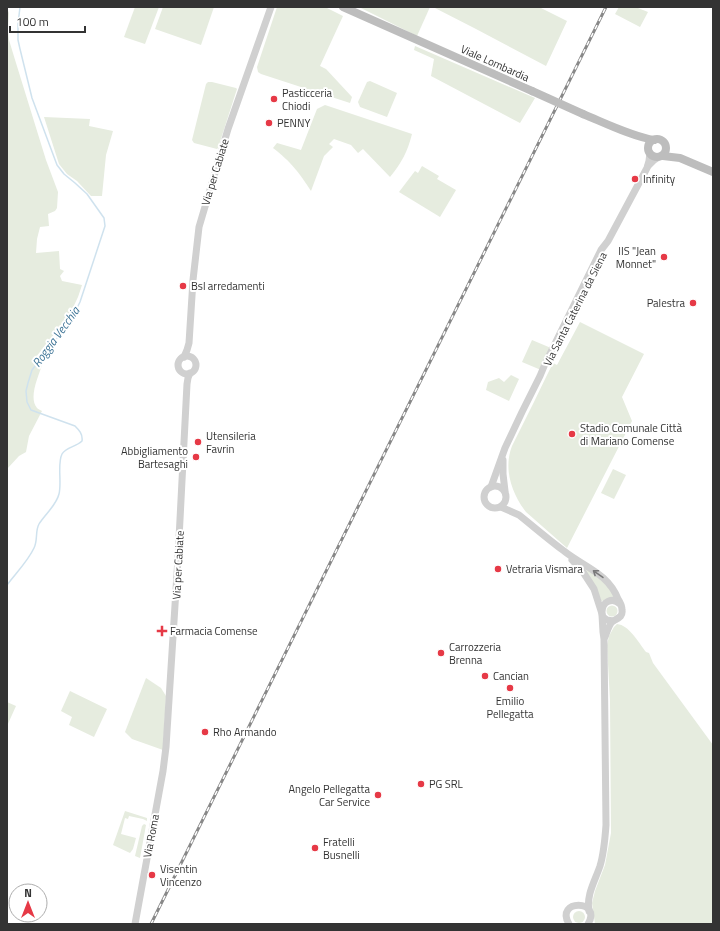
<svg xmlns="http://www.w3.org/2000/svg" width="720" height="931" font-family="'Titillium Web',sans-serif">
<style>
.green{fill:#e6ecdf}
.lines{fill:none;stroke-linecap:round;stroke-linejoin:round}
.stream{stroke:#cfe2ee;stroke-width:1.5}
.tertiary{stroke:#d0d0d0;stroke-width:7}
.secondary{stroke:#bdbdbd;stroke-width:8}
.rail-casing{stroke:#888;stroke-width:3}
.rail{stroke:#fff;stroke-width:1.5;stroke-dasharray:4.5;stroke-linecap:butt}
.secondary-bridge{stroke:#bdbdbd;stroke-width:8}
.oneway{stroke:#7a7a7a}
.poi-dot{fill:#e63946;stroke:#fff;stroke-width:1.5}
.labels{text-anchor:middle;stroke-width:4;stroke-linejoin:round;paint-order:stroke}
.street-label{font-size:11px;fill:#333;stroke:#fff}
.poi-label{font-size:11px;fill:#333;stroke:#fff;text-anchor:start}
.water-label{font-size:12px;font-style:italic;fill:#3f7597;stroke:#fff}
</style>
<rect width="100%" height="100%" fill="#fff"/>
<g class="green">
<path d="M135,7H159L145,44L124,37Z"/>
<path d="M163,7H214L201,45L155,29Z"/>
<path d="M277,7H325L343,16L320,66L326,69L352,97L350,103L261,74L258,72L257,67Z"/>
<path d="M359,7H430L417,36Z"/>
<path d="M433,7H539L567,21L546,66L476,29Z"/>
<path d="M619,7H639L638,8L648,12L640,27L615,14Z"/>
<path d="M7,8L9,13L8,30L9,40L16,63L46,160L58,192L57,208L55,211L48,214L49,226L40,227L37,239L36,253L59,251L60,269L64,271L60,276L62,281L82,285L78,297L70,314L36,357L42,365C39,375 28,398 37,408C38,409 40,410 42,411L29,436L26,452L19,456L7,469Z"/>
<path d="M415,46L535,98L520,123L431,76L434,59L414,50Z"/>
<path d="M370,81L397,93L387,117L360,107L358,102L367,82Z"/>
<path d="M208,82H212L236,88L237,89L218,148L217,149L194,143L192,140L206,84Z"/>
<path d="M325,105L412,134C407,153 402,162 390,177L363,149L358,153L351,145L334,139L329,144L333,147L324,156L311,191C299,172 291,162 273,148L277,143L301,150L317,109Z"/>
<path d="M44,117L90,119L89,126L113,131L106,155L102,196H91L77,181L67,174L59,164Z"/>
<path d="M422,166L439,176L437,179L456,190L440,217L399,192L415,171L418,173Z"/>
<path d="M580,322L644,354L622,397L632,421L567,548L526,512C512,494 503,469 512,446C517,436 522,426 527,416C536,398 544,381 553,363L557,365Z"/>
<path d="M532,340L551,348L541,370L522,362Z"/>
<path d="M511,375L519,379L509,401L486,390L488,382L499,378L504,382Z"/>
<path d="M613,469L626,475L614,499L601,493Z"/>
<path d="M580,564L602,579L615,597L606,599L602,601H601Z"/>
<circle cx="612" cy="611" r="5.5"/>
<path d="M617,624C629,625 639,643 646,652L649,653L653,663L713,745V924H595L593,911L592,903L595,891L605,865L611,833L610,701L607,645L609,636L614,627Z"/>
<path d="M146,678L161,688L166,696L163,750L132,739L125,732Z"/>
<path d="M70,691L107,709L94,737L69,725L72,717L61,711Z"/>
<path d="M7,702L16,706L7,726Z"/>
<path d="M125,811L147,818V821L143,819L129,816L128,819L125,818L121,834L136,838L133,849L130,853L113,845Z"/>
<path d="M144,824L146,825L140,858L135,856L142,826Z"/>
<circle cx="579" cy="917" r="6"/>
</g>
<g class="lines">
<path class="stream" d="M7,585C16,573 28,561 34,548C38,540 35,531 39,524C45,514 56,506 59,494C62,482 57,464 62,454C66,447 76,447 82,441C83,434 79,430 75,426L31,410L27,402L26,391L28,383L32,370L71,320L80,302L105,226L104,218L87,194L75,183L64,174L57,165L32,98L20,49L18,40V24L20,7"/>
<g class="tertiary">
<path d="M648,166L654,160L657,158"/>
<circle cx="187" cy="365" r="9"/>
<path d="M184,357L187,350L189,343L193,280L199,227L228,129L271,7"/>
<path d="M503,460V474L505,491"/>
<circle cx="495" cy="497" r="11"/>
<path d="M491,487L505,448L522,412L540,376L545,364L601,250L608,241L647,168L649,161L650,153"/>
<path d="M501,507L519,515C534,527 549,540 564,551C584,567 608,573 618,599C620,602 622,606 622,610C623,617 618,618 613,621C609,624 607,632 605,637"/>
<path d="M572,560L583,572L594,589L603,617L607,620L613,621"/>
<path d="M602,612C602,601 613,597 620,604"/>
<path d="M589,911C586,895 595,881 600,866C604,853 605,839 606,825L604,639L603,632L602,615"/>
<path d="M135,924L163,771L166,747L178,558L187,384L188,378L190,373"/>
<path d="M569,924C554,899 603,899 588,924"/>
</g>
<g class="secondary">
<path d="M343,7L532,91"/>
<path d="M583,114C605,123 631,136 654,140"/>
<circle cx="657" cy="148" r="9"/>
<path d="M663,156L680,158L713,172"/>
</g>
<g class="rail-casing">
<path id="rail" d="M151,924L606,7"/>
</g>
<use href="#rail" class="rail"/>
<path class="secondary-bridge" d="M532,91L583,114"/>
</g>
<defs><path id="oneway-shaft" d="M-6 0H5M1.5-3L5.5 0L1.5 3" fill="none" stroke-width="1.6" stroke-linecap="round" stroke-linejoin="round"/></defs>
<use class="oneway" href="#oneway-shaft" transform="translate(598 574) rotate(-145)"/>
<g class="poi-dot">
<circle cx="274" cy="99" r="4"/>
<circle cx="269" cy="123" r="4"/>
<circle cx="635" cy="179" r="4"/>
<circle cx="664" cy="257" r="4"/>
<circle cx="183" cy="286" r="4"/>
<circle cx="693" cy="303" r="4"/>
<circle cx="572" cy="434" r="4"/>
<circle cx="198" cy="442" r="4"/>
<circle cx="196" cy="457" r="4"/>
<circle cx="498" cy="569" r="4"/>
<path d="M160 625h4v4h4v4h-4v4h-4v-4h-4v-4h4z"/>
<circle cx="441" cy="653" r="4"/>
<circle cx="485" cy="676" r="4"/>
<circle cx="510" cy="688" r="4"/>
<circle cx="205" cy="732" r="4"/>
<circle cx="421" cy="784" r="4"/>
<circle cx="378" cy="795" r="4"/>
<circle cx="315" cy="848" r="4"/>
<circle cx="152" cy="875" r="4"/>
</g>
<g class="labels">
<g class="street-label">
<text transform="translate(495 63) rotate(24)" y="4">Viale Lombardia</text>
<text transform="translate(215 172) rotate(-73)" y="4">Via per Cabiate</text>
<text transform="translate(575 309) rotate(-63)" y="4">Via Santa Caterina da Siena</text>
<text transform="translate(178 565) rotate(-87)" y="4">Via per Cabiate</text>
<text transform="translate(151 836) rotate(-79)" y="4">Via Roma</text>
</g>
<g class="poi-label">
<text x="282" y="97">Pasticceria<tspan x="282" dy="13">Chiodi</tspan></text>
<text x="277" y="127">PENNY</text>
<text x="643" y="183">Infinity</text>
<text x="656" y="255" text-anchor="end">IIS "Jean<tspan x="656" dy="13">Monnet"</tspan></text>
<text x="191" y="290">Bsl arredamenti</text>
<text x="685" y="307" text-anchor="end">Palestra</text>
<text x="580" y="432">Stadio Comunale Città<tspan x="580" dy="13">di Mariano Comense</tspan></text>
<text x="206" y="440">Utensileria<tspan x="206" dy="13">Favrin</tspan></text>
<text x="188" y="455" text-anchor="end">Abbigliamento<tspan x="188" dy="13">Bartesaghi</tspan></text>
<text x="506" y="573">Vetraria Vismara</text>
<text x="170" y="635">Farmacia Comense</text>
<text x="449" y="651">Carrozzeria<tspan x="449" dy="13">Brenna</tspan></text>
<text x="493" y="680">Cancian</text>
<text x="510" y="705" text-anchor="middle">Emilio<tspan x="510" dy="13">Pellegatta</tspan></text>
<text x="213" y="736">Rho Armando</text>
<text x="429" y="788">PG SRL</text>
<text x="370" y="793" text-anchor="end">Angelo Pellegatta<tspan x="370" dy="13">Car Service</tspan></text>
<text x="323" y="846">Fratelli<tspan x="323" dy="13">Busnelli</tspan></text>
<text x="160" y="873">Visentin<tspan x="160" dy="13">Vincenzo</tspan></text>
</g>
<g class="water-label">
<text transform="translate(56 337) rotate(-54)" y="4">Roggia Vecchia</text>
</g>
</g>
<rect width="720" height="931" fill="none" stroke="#333333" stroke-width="16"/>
<g transform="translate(28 903)"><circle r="19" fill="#ffffff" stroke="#adadad"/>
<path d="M0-3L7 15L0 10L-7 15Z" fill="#e63946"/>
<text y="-6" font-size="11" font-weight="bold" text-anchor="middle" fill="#333333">N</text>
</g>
<path d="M10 26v6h75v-6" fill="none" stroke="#333333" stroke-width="2"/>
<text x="16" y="26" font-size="12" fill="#333333" stroke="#ffffff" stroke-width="3" paint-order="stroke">100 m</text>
</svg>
